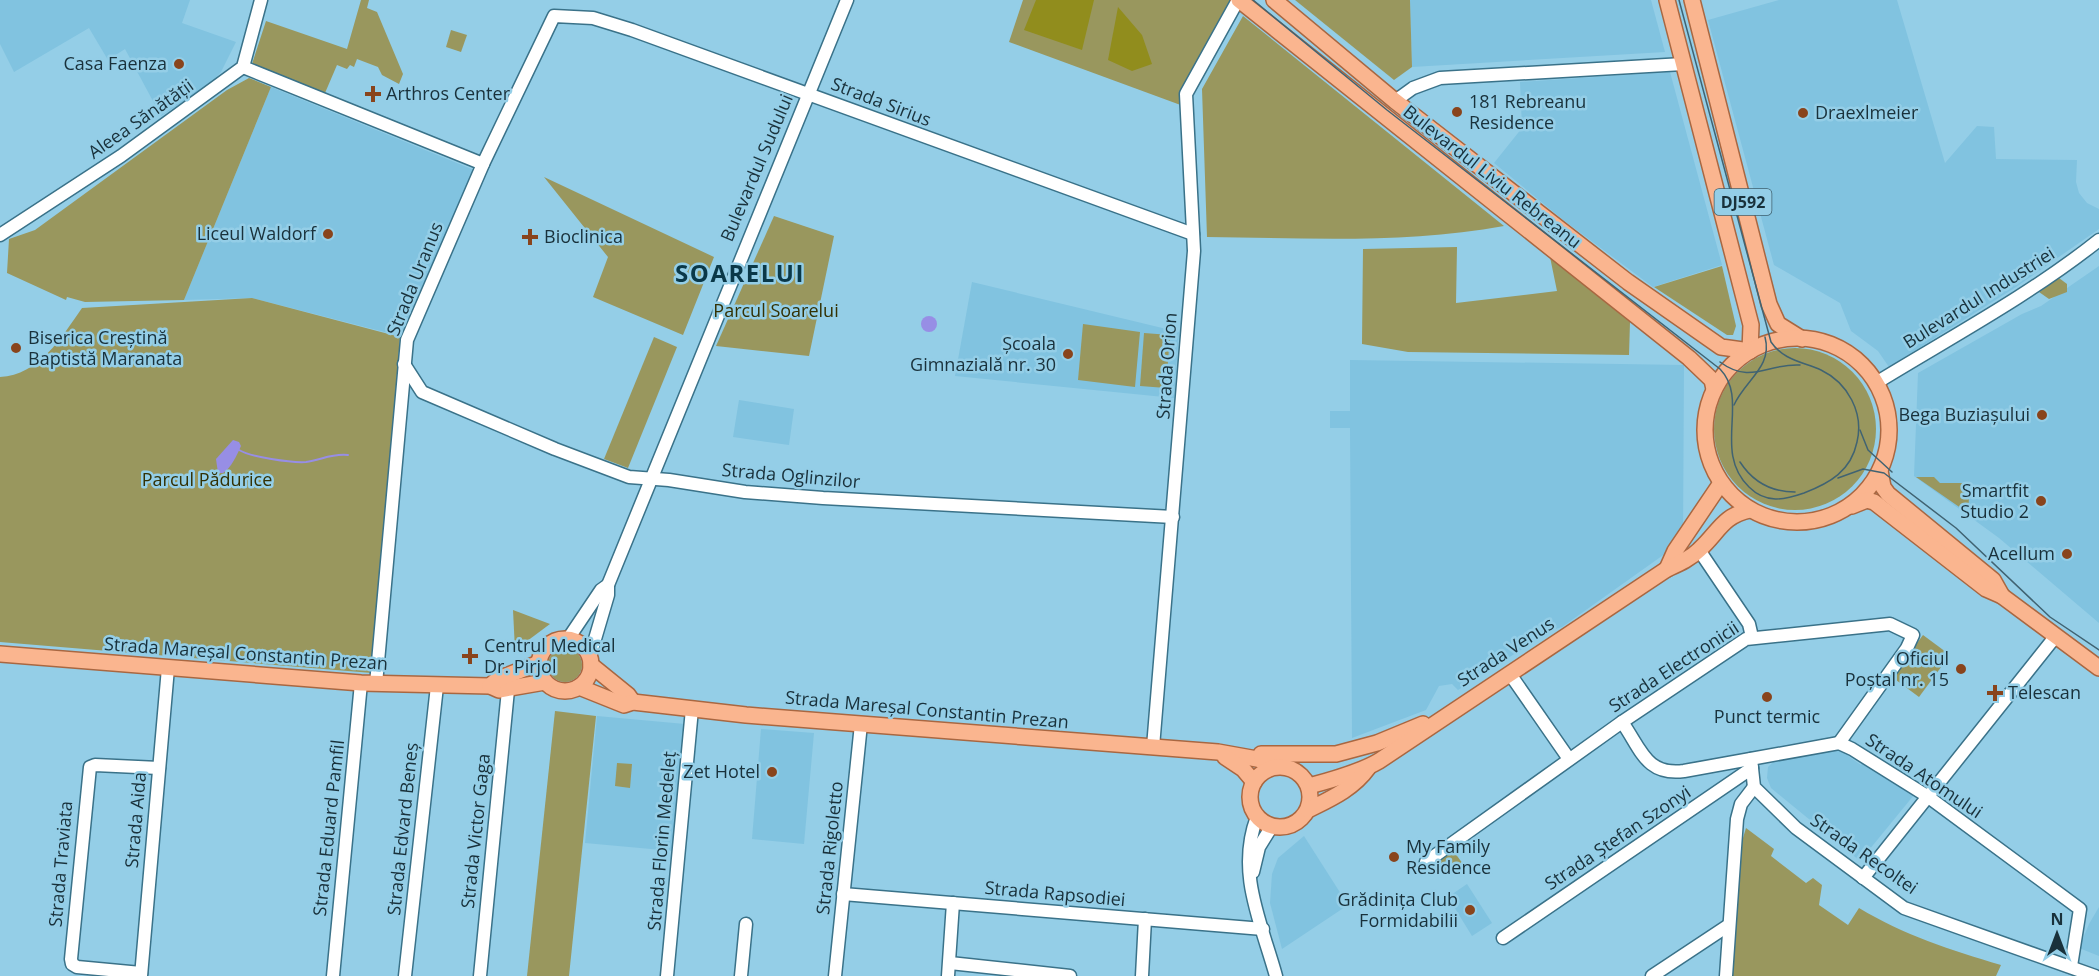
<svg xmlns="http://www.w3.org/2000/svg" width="2099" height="976" font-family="'Open Sans',sans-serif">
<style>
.built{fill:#81c3e0}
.green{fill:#99975e}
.forest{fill:#918d1d}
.water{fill:#978ee5}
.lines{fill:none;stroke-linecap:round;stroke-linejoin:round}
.stream{stroke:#978ee5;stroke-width:2}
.minor-casing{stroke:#3a7289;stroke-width:15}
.major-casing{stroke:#a96741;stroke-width:18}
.minor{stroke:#fff;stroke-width:12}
.major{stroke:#fab58f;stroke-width:15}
.tram{stroke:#406372;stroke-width:1.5}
.poi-dot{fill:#89441c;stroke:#94cee7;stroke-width:2}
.labels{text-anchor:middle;stroke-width:5;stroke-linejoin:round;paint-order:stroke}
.shield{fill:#94cee7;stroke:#3e606f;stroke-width:1.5}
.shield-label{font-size:16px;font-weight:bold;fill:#19313b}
.poi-label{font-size:18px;fill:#19313b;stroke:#94cee7;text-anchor:end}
.street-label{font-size:18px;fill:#19313b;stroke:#94cee7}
.park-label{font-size:18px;fill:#333104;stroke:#94cee7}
.district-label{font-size:24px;font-weight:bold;letter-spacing:1.5px;fill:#0a3848;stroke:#94cee7}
</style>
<rect width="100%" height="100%" fill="#94cee7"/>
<g class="built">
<path d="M0,0H190L182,23L236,42L221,72L209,85L161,116L125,49L108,60L89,28L14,72L0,44Z"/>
<path d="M1410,0H1651L1665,52L1412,67Z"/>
<path d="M1779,0H1897L1945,163L1977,126L1994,127L1996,159L2077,160L2076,182L2079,193L2087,203L2099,209V229L2016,287L1889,367L1878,351L1851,331L1840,303L1774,265L1708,20Z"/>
<path d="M1670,72L1722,265L1653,287L1562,219L1494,163L1522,128L1520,82Z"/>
<path d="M271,87L474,170L400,336L252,298L184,300Z"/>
<path d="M2099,266V623L1999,538L1914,476L1918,373L2022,314L2041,306Z"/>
<path d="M972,282L1179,332L1174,398L955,376Z"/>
<path d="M1350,360L1684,365L1683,541L1562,627L1550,631L1458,690L1452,684L1439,686L1426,710L1352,738L1350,428H1330V411H1350Z"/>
<path d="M739,400L794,409L789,445L733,437Z"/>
<path d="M597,716L685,724L673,851L585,843Z"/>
<path d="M761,729L814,733L804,844L752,839Z"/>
<path d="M1840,749L1851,752L1848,756L1861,765L1864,760L1914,795L1860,861L1771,788L1767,778L1768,767L1774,761Z"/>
<path d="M1304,836L1348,905L1282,949L1270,903L1272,874L1278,858Z"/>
<path d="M1467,884L1492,923L1472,936L1448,897Z"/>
<path d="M2099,907V956L2079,948L2089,924Z"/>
</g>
<g class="green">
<path d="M361,0H369L367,8L377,12L403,74L399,84L382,75L378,67L357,59L354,67L350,65L347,69L337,65L325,93L252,64L266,21L347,49Z"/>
<path d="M1023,0H1238L1186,107L1009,42Z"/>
<path d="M1295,0H1410L1412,67L1394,80Z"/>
<path d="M1243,16L1504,226C1407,244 1306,238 1207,237L1202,89Z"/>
<path d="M451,30L467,35L461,52L446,47Z"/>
<path d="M249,78L271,87L184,300L85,302L67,297L66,300L7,273L9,239L35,230L227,90Z"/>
<path d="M544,177L714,257L683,335L593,297L608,257Z"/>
<path d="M774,216L834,236L809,356L716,346Z"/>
<path d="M1457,247L1456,303L1557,291L1550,257L1630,322L1629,355L1408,352L1362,344L1363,249Z"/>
<path d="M1722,266L1736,326L1733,335H1727L1654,287Z"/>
<path d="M2059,278L2067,284V292L2049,299L2039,292Z"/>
<path d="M252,298L400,337L372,673L0,642V377C39,375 61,338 82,308Z"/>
<path d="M1083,324L1140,332L1135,387L1078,380Z"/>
<path d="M1144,333L1170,335L1166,388L1140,386Z"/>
<path d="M654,337L677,347L628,468L604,459Z"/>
<circle cx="1795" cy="429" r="81"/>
<path d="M1916,477H1934L1940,483H1970L1968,513Z"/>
<path d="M513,610L550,624L515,650Z"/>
<path d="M1923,635L1950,655L1919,697L1892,677Z"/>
<circle cx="565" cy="665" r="17"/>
<path d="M555,711L596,716L569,976H527Z"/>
<path d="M617,763L632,764L630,788L615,786Z"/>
<path d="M1746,828L1774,849L1771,856L1806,883L1813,878L1822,885L1819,905L1848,925L1859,908C1904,935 1950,950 2001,965L1996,976H1730L1740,848Z"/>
<path d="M1452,849L1463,864L1447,876L1436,861Z"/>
</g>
<g class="forest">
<path d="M1036,0H1094L1082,50L1024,30Z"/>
<path d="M1118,7L1142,35L1152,64L1132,71L1108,60Z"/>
</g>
<g class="water">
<circle cx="929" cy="324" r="8"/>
<path d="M233,440L239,442L241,446C237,455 231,468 223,473H218L216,459Z"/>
</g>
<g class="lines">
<path class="stream" d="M239,450C251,457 291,463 306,462C321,460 332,453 348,455"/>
<g class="minor-casing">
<g id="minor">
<path d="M243,67L483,164"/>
<path d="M1395,101L1413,88L1440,78L1683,64"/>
<path d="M0,235L121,156L243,67L261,0"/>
<path d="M404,364L422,392L555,449L629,477L669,480L745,492L823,498L1173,517"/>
<path d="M1876,383C1951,337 2030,295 2099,240"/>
<path d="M1699,550L1749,624L1752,637"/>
<path d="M568,639L601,590L608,585"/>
<path d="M590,656L608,595V585L847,0"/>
<path d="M1510,674L1569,759"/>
<path d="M376,684L407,340L483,164L554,16L593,18L632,30L1193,234"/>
<path d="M1622,722C1641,749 1646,776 1684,771L1839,743L1852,749L1927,796L2080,909L2071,966"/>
<path d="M1153,747L1194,251L1186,94L1238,0"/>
<path d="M1751,759L1754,787L1796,828L1904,908L2095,976"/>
<path d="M1257,817C1236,872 1261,922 1276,976"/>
<path d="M1426,862L1622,722L1746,639L1890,624L1913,635L1907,648L1839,743"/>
<path d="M1253,872L1259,847L1272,826"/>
<path d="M1863,878L2055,637"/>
<path d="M843,894L1263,929"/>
<path d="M1503,938L1752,768"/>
<path d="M950,963L1070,976"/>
<path d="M141,973L77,967L72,964L71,959L90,767L95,765L159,768"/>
<path d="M141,976L168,668"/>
<path d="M333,976L361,683"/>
<path d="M405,976L437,686"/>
<path d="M480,976L508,690"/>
<path d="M667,976L692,709"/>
<path d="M741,976L746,924"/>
<path d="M835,976L861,724"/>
<path d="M948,976L953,903"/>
<path d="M1142,976L1145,919"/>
<path d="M1652,976L1729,925"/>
<path d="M1726,976L1737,819L1741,804L1754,787"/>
</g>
</g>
<g class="major-casing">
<g id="major">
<path d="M1239,0L1689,358L1712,380L1714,389"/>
<path d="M1274,0L1395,101L1628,282L1721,347L1750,351"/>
<path d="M1667,0L1751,325L1750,351"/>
<path d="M1692,0L1769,304L1778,324L1802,339"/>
<circle cx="1797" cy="430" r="92"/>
<path d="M1880,471L1883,487L1888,494L1993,580L2002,596"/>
<path d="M1852,506L1867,500L1874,502L1986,589L2002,596L2099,668"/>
<path d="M1667,569L1675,551L1721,483"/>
<circle cx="565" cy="665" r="26"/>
<path d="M0,654L361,683L490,686L499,690L545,682"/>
<path d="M591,665L628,695L633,702"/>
<path d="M490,686L498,679L539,663"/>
<path d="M579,687L624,705L633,702L746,715L1218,752L1257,759L1281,766"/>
<path d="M1261,754H1336L1377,743L1423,724"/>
<path d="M1225,757L1243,769L1254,782"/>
<circle cx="1280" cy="797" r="30"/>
<path d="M1309,786C1328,781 1362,771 1379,761L1667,569C1678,564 1690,559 1699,550C1719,532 1722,516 1750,510"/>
<path d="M1308,810C1330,799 1353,789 1368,768"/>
</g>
</g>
<use href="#minor" class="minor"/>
<use href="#major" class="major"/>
<g class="tram">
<path d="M1253,0L1387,110L1720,369C1750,400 1712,451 1749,487C1766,504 1784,500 1804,493C1830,483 1851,471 1857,442C1864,413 1848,383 1821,370C1803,362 1783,360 1771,342L1679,0"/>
<path d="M1720,362C1751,385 1768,363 1800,365"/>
<path d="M1734,405C1745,380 1773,367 1765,337"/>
<path d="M1860,430L1868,450L1892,472"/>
<path d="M1740,462C1753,482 1772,492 1795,492"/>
<path d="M1838,478L1863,469L1884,473L1956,528L2050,617L2099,650"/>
</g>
</g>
<g class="poi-dot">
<circle cx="179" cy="64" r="6"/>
<path d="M370 85h6v6h6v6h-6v6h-6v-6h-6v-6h6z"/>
<circle cx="1457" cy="112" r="6"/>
<circle cx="1803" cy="113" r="6"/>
<circle cx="328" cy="234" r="6"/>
<path d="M527 228h6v6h6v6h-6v6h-6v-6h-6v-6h6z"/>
<circle cx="16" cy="348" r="6"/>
<circle cx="1068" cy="354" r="6"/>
<circle cx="2042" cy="415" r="6"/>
<circle cx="2041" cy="501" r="6"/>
<circle cx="2067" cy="554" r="6"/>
<path d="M467 647h6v6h6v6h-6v6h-6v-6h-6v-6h6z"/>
<circle cx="1961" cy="669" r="6"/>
<path d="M1992 684h6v6h6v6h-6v6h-6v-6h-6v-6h6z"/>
<circle cx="1767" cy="697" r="6"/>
<circle cx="772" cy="772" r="6"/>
<circle cx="1394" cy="857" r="6"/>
<circle cx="1470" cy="910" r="6"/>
</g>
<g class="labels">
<rect class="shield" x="1714.5" y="189" width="57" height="26" rx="4.5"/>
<g class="shield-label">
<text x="1743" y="208">DJ592</text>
</g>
<g class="poi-label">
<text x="167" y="70">Casa Faenza</text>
<text x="386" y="100" text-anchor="start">Arthros Center</text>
<text x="1469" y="108" text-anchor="start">181 Rebreanu<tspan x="1469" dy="21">Residence</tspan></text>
<text x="1815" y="119" text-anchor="start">Draexlmeier</text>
<text x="316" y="240">Liceul Waldorf</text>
<text x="544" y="243" text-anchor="start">Bioclinica</text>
<text x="28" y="344" text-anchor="start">Biserica Creștină<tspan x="28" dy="21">Baptistă Maranata</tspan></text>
<text x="1056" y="350">Școala<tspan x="1056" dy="21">Gimnazială nr. 30</tspan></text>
<text x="2030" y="421">Bega Buziașului</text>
<text x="2029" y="497">Smartfit<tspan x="2029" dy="21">Studio 2</tspan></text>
<text x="2055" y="560">Acellum</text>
<text x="484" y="652" text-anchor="start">Centrul Medical<tspan x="484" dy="21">Dr. Pirjol</tspan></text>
<text x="1949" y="665">Oficiul<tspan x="1949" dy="21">Poștal nr. 15</tspan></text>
<text x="2008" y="699" text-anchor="start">Telescan</text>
<text x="1767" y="723" text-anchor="middle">Punct termic</text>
<text x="760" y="778">Zet Hotel</text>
<text x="1406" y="853" text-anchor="start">My Family<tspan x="1406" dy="21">Residence</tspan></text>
<text x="1458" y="906">Grădinița Club<tspan x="1458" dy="21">Formidabilii</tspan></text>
</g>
<g class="street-label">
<text transform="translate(881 102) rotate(21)" y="6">Strada Sirius</text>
<text transform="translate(141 119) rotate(-35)" y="6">Aleea Sănătății</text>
<text transform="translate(757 168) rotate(-67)" y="6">Bulevardul Sudului</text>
<text transform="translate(1492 177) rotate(38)" y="6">Bulevardul Liviu Rebreanu</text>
<text transform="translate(415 279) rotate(-68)" y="6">Strada Uranus</text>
<text transform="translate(1979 298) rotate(-32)" y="6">Bulevardul Industriei</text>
<text transform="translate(1167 366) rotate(-86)" y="6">Strada Orion</text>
<text transform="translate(791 476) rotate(5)" y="6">Strada Oglinzilor</text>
<text transform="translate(1506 652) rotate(-33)" y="6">Strada Venus</text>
<text transform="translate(246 654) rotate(4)" y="6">Strada Mareșal Constantin Prezan</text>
<text transform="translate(1674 667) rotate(-33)" y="6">Strada Electronicii</text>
<text transform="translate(927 710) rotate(5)" y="6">Strada Mareșal Constantin Prezan</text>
<text transform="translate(1924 776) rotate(34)" y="6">Strada Atomului</text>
<text transform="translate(136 820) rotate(-85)" y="6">Strada Aida</text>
<text transform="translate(329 828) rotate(-84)" y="6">Strada Eduard Pamfil</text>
<text transform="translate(403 829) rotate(-84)" y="6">Strada Edvard Beneș</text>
<text transform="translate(476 831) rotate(-84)" y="6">Strada Victor Gaga</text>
<text transform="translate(1618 838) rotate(-34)" y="6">Strada Ștefan Szonyi</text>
<text transform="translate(662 841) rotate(-85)" y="6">Strada Florin Medeleț</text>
<text transform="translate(830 848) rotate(-84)" y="6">Strada Rigoletto</text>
<text transform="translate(1864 854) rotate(35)" y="6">Strada Recoltei</text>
<text transform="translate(61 864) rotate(-85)" y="6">Strada Traviata</text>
<text transform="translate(1055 894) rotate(5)" y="6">Strada Rapsodiei</text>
</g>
<g class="park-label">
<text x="776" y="317">Parcul Soarelui</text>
<text x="207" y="486">Parcul Pădurice</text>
</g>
<g class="district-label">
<text x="740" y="282">SOARELUI</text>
</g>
</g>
<g transform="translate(2057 934)" stroke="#94cee7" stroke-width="4.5" paint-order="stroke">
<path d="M0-4.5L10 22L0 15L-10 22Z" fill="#19313b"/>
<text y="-9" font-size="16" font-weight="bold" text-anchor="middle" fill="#19313b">N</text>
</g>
</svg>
